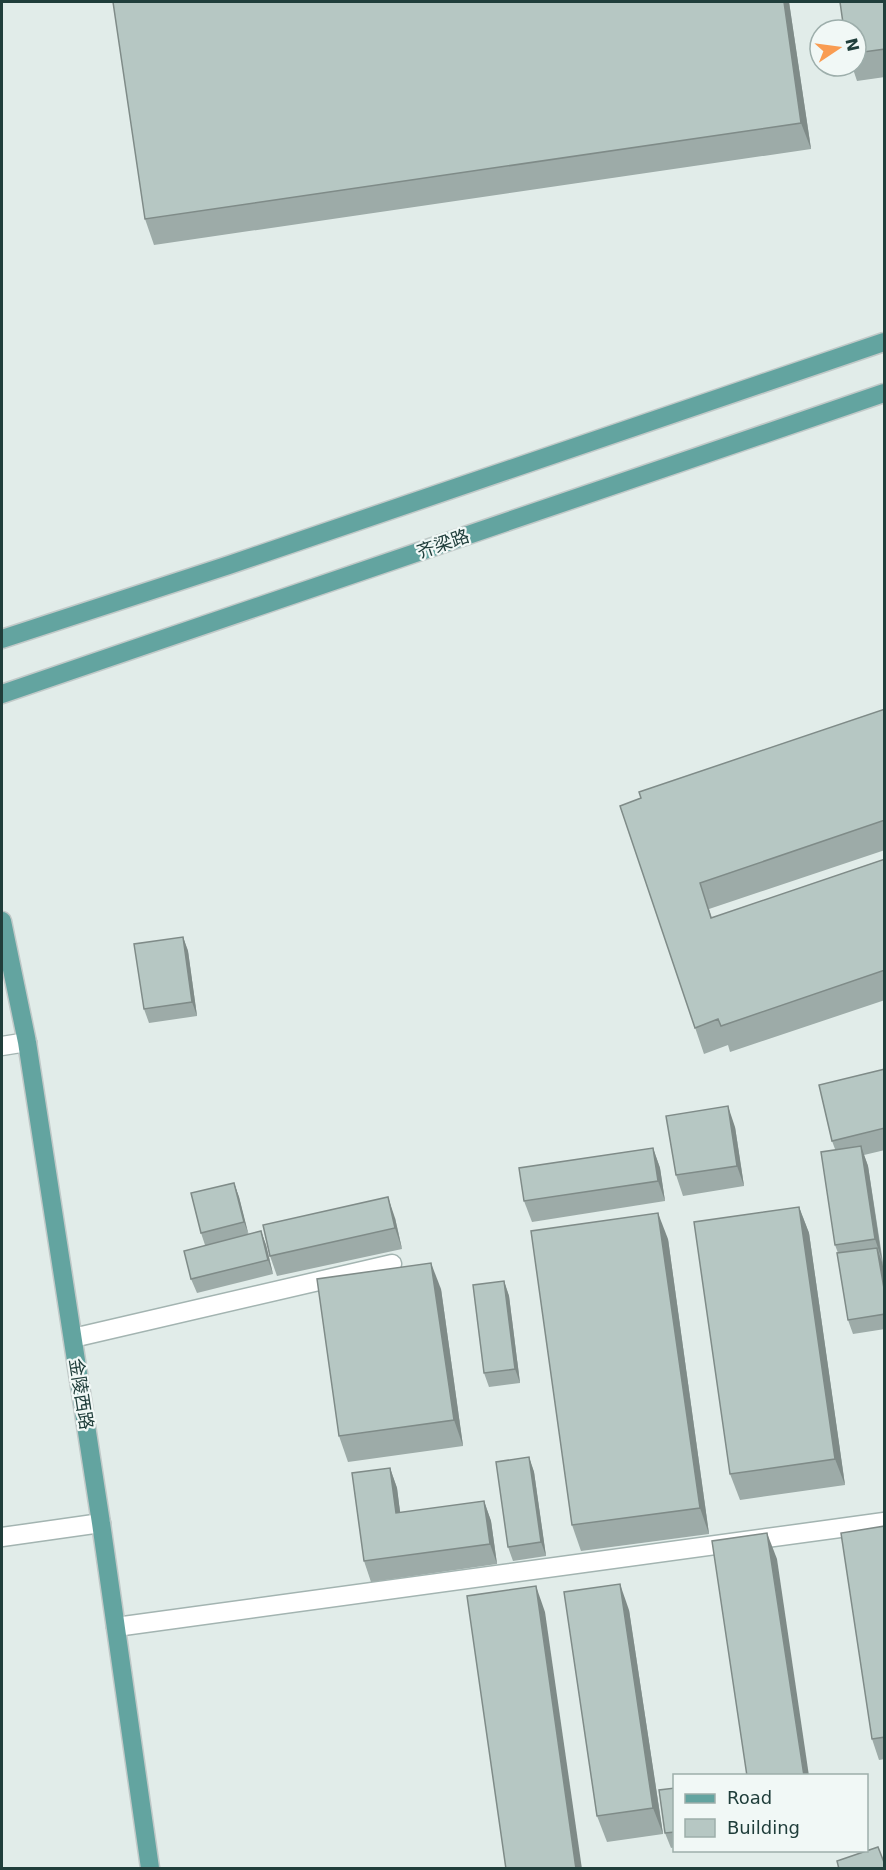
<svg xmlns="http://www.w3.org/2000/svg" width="886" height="1870" font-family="'DejaVu Sans','Noto Sans SC',sans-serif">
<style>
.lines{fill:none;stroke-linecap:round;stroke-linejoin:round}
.minor-casing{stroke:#a3b4b1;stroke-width:21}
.major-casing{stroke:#c1c9c8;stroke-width:21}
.minor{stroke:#fff;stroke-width:18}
.major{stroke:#63a4a0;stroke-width:18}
.wall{fill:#9daba8}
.shaded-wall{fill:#7f8b88}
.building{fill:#b6c7c3;stroke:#7f8b88;stroke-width:1.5}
.labels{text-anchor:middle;stroke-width:4.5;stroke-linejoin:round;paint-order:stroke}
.street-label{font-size:18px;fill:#203e3b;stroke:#f1f8f6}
</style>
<rect width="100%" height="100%" fill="#e1ece9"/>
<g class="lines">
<g class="minor-casing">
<g id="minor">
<path d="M2,1046L27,1042"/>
<path d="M73,1338L392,1264"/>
<path d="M2,1537L101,1523"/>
<path d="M116,1627L884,1522"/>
</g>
</g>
<g class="major-casing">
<g id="major">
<path d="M2,639L229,565L884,342"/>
<path d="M2,694L884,393"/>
<path d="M2,921L27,1042L101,1523L150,1868"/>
</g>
</g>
<use href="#minor" class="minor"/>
<use href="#major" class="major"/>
</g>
<g class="wall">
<path d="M789,2L811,149L154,245L145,219Z"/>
<path d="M885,2V77L857,81L852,66H856V30Z"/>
<path d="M885,709V850L709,909L712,918L885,859V1000L730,1052L728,1045L704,1054L620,806Z"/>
<path d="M183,937L188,951L197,1016L149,1023L144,1009Z"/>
<path d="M885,1069V1150L864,1155L868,1166L885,1275V1329L853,1334L848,1320L838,1253L835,1245V1149L832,1141Z"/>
<path d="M735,1127L744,1186L683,1196L676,1175Z"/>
<path d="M653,1148L660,1168L665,1201L532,1222L524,1201Z"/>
<path d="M234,1183L239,1197L248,1234L261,1231L266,1245L273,1274L197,1293L191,1279L205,1245L201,1233Z"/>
<path d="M799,1207L809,1233L845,1485L740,1500L730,1474Z"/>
<path d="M395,1218L402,1249L277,1276L270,1256Z"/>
<path d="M668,1239L709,1534L581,1551L572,1525Z"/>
<path d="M504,1281L509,1296L520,1383L489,1387L484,1373Z"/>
<path d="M441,1289L463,1446L348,1462L339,1436Z"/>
<path d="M529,1457L534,1472L546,1556L513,1561L508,1547Z"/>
<path d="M390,1468L397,1488L400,1513L484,1501L491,1521L497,1564L371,1582L364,1561Z"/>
<path d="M885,1526V1759L879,1760L872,1739Z"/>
<path d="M629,1610L663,1834L607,1842L597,1816Z"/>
<path d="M675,1788V1847L671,1848L665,1833Z"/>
</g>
<g class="shaded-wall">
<path d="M784,2H789L811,149L801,123Z"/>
<path d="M183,937L188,951L197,1016L192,1002Z"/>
<path d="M728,1106L735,1127L744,1186L737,1166Z"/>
<path d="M861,1146L868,1166L882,1260L875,1239Z"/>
<path d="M653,1148L660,1168L665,1201L658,1181Z"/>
<path d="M234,1183L239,1197L249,1236L244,1222Z"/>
<path d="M388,1197L395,1218L402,1249L395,1228Z"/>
<path d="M799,1207L809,1233L845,1485L835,1459Z"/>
<path d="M658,1213L668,1239L709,1534L700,1508Z"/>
<path d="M261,1231L266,1245L273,1274L268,1260Z"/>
<path d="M877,1248L882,1262L885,1275V1294Z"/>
<path d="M431,1263L441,1289L463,1446L454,1420Z"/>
<path d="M504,1281L509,1296L520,1383L515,1369Z"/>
<path d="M529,1457L534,1472L546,1556L541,1542Z"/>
<path d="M390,1468L397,1488L403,1534L396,1513Z"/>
<path d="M484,1501L491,1521L497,1564L490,1544Z"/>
<path d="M767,1533L777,1559L809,1776H804Z"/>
<path d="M620,1584L629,1610L663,1834L653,1808Z"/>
<path d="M536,1586L545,1612L582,1869H576Z"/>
</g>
<g class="building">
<path d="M113,2H784L801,123L145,219Z"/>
<path d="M840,2H885V49L856,53V30H844Z"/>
<path d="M885,709V820L700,883L711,918L885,859V970L721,1026L718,1019L695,1028L620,806L641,798L639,792Z"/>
<path d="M183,937L192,1002L144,1009L134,944Z"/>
<path d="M885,1069V1128L832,1141L819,1085Z"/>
<path d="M728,1106L737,1166L676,1175L666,1116Z"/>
<path d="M861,1146L875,1239L835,1245L821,1152Z"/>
<path d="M653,1148L658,1181L524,1201L519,1168Z"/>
<path d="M234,1183L244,1222L201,1233L191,1193Z"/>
<path d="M388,1197L395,1228L270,1256L263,1225Z"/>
<path d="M799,1207L835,1459L730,1474L694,1222Z"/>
<path d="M658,1213L700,1508L572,1525L531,1231Z"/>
<path d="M261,1231L268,1260L191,1279L184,1251Z"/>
<path d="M877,1248L885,1294V1314L848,1320L837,1253Z"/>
<path d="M431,1263L454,1420L339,1436L317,1279Z"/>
<path d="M504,1281L515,1369L484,1373L473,1285Z"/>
<path d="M529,1457L541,1542L508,1547L496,1462Z"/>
<path d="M390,1468L396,1513L484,1501L490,1544L364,1561L352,1473Z"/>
<path d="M885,1526V1737L872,1739L841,1533Z"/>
<path d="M767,1533L804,1776H747L712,1541Z"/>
<path d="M620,1584L653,1808L597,1816L564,1592Z"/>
<path d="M536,1586L576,1869H506L467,1596Z"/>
<path d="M675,1788V1832L665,1833L659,1790Z"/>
<path d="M878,1847L885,1865V1869H839L837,1861Z"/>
</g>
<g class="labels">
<g class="street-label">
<text transform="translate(443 544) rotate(-19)" y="6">齐梁路</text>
<text transform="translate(81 1394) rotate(81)" y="6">金陵西路</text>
</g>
</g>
<rect width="886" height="1870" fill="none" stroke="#203e3b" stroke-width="6"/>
<rect x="673" y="1774" width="195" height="78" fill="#f1f8f6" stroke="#9daeab" stroke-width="1.5"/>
<rect x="685" y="1794" width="30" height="9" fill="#63a4a0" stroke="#9daeab" stroke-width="1.5"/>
<text x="727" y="1804" font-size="18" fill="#203e3b">Road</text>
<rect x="685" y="1819" width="30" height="18" fill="#b6c7c3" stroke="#9daeab" stroke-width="1.5"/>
<text x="727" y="1834" font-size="18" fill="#203e3b">Building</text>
<g transform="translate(838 48) rotate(77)"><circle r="28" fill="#f1f8f6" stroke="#9daeab" stroke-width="1.5"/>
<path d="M0-4.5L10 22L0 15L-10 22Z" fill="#f99c52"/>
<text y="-9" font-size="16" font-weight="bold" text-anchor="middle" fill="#203e3b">N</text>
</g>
</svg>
